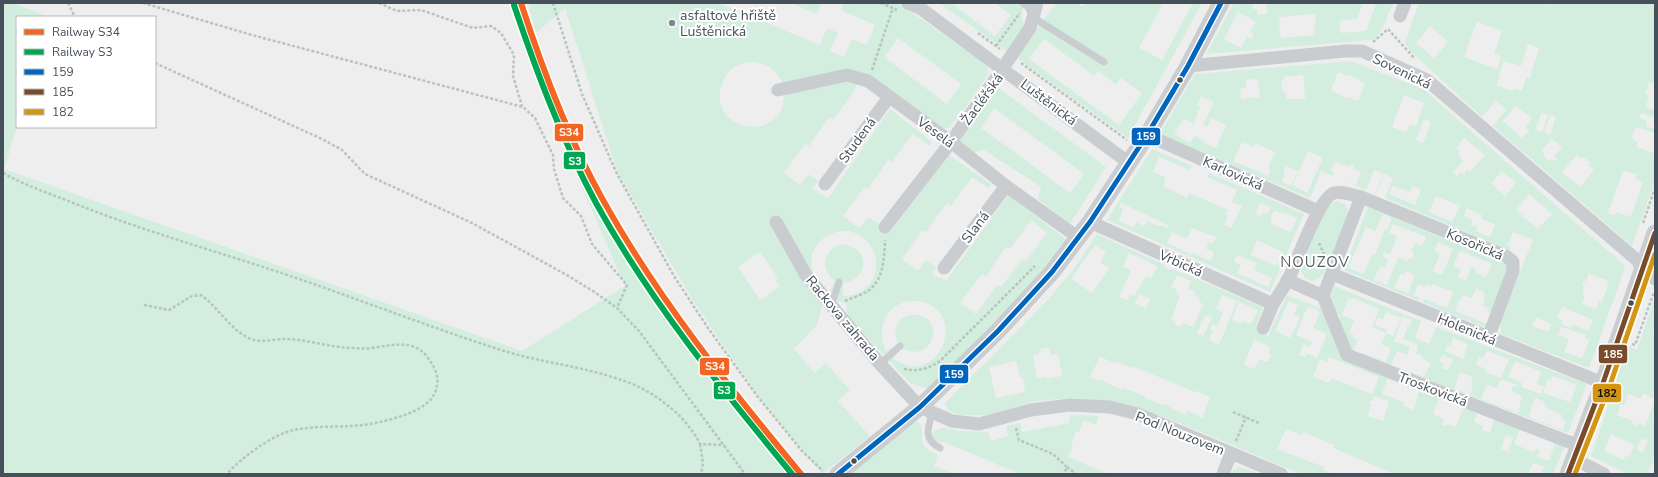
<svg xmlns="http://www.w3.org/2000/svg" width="1658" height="477" font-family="'Nunito Sans',sans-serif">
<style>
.green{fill:#d3eedf;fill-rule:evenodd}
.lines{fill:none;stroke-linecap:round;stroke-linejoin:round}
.path{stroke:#b8c4c0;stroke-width:2.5;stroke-dasharray:3 2;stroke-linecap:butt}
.service{stroke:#cacdcf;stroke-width:7}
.minor{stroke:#cacdcf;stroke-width:13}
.tertiary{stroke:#cacdcf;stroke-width:17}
.bus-1-casing{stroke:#fff;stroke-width:8}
.bus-2-casing{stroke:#fff;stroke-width:8}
.bus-3-casing{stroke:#fff;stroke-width:8}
.bus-1{stroke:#0065bd;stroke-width:5}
.bus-2{stroke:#7a4b2a;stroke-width:5}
.bus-3{stroke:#d49512;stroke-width:5}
.rail-1-casing{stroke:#fff;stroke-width:9}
.rail-2-casing{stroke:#fff;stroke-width:9}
.rail-1{stroke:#f26522;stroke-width:6}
.rail-2{stroke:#00a651;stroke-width:6}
.poi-dot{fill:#81878e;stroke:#fff;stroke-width:1.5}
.bus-dot{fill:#46505b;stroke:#fff;stroke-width:1.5}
.labels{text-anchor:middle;stroke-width:4;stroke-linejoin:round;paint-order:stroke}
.poi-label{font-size:14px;fill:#46505b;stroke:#fff;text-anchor:start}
.street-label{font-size:14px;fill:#46505b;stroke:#fff}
.neighbourhood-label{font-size:15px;letter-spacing:1px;fill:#5a5e62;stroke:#fff}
.line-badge{stroke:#fff;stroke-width:1.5}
.badge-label{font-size:11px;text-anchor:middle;font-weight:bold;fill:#fff}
.pale-badge-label{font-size:11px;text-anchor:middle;font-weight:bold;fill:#111}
</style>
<rect width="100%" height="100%" fill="#efeeee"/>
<g class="green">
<path d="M3,3H14L48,17H17V127L4,169L522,351L625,286L560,137C582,180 603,224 629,265C675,339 734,406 788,474H3Z"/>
<path d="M528,3H718L820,45L827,28L838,33L830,51L844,57L852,39L867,45L875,25L841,10L843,4L842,3H897L901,5L986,64L989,73L964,110L948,128L939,129L867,74H861L854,91L833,120L829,117L809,146L805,144L784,173L800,185L808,174L818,181L813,189L828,198L890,109L932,142L930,146L913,134L892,162L888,160L868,189L864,187L843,216L859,228L869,217L890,232L949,155L991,184L989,189L972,177L951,206L947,203L926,232L923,230L902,259L918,271L926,260L936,267L932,274L946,281L1008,195L1067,240L1020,297L929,389L911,384L848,317L846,304L825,295L817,325L794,349L815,373L826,363L850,390L838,401L870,436L822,474L760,399L692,299L617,171L565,8L536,33ZM898,38L961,84L947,104L884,57ZM751,62C766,63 777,70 783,84L770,89L771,94H784C784,148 700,130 724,79C729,68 740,63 751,62ZM1031,220L1047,233L1026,261L1022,259L1001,287L997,285L976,314L960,302L982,274L986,276L1006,247L1010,249ZM849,231C888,241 884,296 843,296V283C862,281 872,259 854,248C834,234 812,265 835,281L829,293C824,290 822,286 818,282C800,257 820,229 849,231ZM760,252L778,278L775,280L780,286L760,300L738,267ZM915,301C974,307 938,393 893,358L901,348C912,354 927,354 932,339C943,307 882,305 898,344L886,351C875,327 887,301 915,301Z"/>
<path d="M791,3H821L817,14Z"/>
<path d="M939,3H951L995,36L1011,15L995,3H1025L1021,15L1025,27L1008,52Z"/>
<path d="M1056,3H1077L1083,7L1086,3H1163L1139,48L1162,60L1193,3H1202L1128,138L1015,57ZM1044,39L1094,76L1098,71L1116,85L1121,78L1142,93L1119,125L1029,59Z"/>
<path d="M1234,3H1253V9H1257V15L1267,14L1266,3H1363L1357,19L1339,21L1341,33L1366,31L1376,4L1375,3H1393L1381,32L1372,40L1206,54ZM1238,12L1256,22L1250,32L1254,34L1251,39L1247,36L1241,48L1224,39ZM1315,14L1316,24L1314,25L1315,35L1281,38L1279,24H1280L1279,17Z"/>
<path d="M1419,3H1546L1552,5L1553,3H1655V84L1649,82L1645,94L1649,95L1646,107L1655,110V118L1641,113L1639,118L1647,121L1646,126L1655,129V133L1637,127L1635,128L1632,137L1634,140L1638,142L1636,147L1654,153L1655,150V180L1632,246L1493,126L1506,110L1496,101L1482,117L1410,51L1405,42ZM1477,22L1502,31L1494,54L1501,56L1497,69L1464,57ZM1430,26L1448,42L1434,58L1416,43ZM1528,44L1539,48L1530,78L1526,77L1522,91L1514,89L1513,91L1497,86L1500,71L1504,61L1521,66ZM1516,106L1532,119L1525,127L1529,131L1522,138L1503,121ZM1541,113L1548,115L1542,132L1535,130ZM1550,115L1556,117L1550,135L1544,132ZM1552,139L1562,147L1554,156L1557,158L1554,161L1551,159L1549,161L1543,155L1544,153L1542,150ZM1577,155L1582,159L1583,157L1590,162L1588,165L1594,170L1580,187L1562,172ZM1623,171L1637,174L1636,180L1643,182L1631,217L1617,212L1615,215L1608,213Z"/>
<path d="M1351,61L1423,89L1623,264L1625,268L1589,368L1501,334L1500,321L1533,240L1513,232L1507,245L1511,247L1509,250L1321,171L1310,198L1166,138L1161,132L1195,74ZM1338,72L1348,76L1349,75L1365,83L1358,101L1347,97L1346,98L1331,90ZM1303,75L1305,99H1287L1286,93L1282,90L1281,81H1284V77ZM1258,79L1260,97L1241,99L1240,89L1246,88V80ZM1404,95L1424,103L1416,126L1410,124L1406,132L1392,127ZM1201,96L1214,102L1203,125L1207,127L1211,118L1226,125L1216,148L1203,143L1204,140L1198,138L1203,126L1198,137L1194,136L1190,143L1174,134L1184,119L1194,124L1200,107L1197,106ZM1424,119L1431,122L1423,143L1416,140ZM1464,138L1485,155L1470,172L1467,170L1464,174L1460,173L1457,176L1453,172L1463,161L1458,154L1460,151L1456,148ZM1242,142L1253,147L1255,143L1275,152L1268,168L1271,169L1268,176L1233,161ZM1308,151L1323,158L1307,193L1293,185ZM1336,162L1349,167L1350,164L1355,166L1354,169L1361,172L1356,185L1333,176L1334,172L1332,171L1331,169ZM1286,166L1298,171L1291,186L1282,182L1285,174L1283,172ZM1374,170L1383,174L1375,194L1366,190ZM1502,171L1516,183L1505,196L1491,183ZM1384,174L1393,178L1385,198L1376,194ZM1393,186L1410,192L1412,186L1421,190L1415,205L1389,194ZM1529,194L1552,214L1538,229L1516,210ZM1436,196L1460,206L1452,222L1429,212ZM1466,208L1482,215L1481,219L1495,224L1490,237L1476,231L1477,224L1474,227L1471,226L1473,220L1464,216ZM1589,274L1609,281L1602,302L1599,301L1596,309L1582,304L1585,296L1582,295L1584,288L1582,285L1583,282L1586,281ZM1562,307L1593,320L1588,331L1572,324L1571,328L1562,324L1563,320L1557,318ZM1536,317L1551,324L1548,332L1532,326ZM1561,327L1586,335L1585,338L1589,340L1582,358L1564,352L1569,339L1558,335Z"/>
<path d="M996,86L1106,167L1070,224L1038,199L1041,187L984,150L970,153L959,143L961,134ZM994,108L1084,174L1070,193L981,128Z"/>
<path d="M1152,149L1192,166L1190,170L1159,157L1153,172L1165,177L1164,186L1187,198L1189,193L1228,210L1226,214L1228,215L1224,225L1231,228L1242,206L1232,202L1237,190L1207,177L1209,173L1304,214L1270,292L1107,220ZM1121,203L1168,225V228L1160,225L1158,226L1147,221L1144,226L1136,222L1133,227L1119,221L1123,209L1119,207ZM1260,203L1271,208L1268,214L1264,212L1261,216L1255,214ZM1274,211L1281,213L1282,212L1297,218L1291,232L1273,225L1271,222L1272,219L1270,218ZM1192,228L1216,237L1213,243L1209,242L1206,249L1214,252L1211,260L1208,259L1207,260L1193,253L1192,255L1167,243L1172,232L1187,239ZM1257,240L1283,252L1277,266L1251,255ZM1237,255L1257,263L1254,270L1272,278L1268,287L1237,273L1241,265L1234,262Z"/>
<path d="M1336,201L1345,204L1349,213L1327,271L1318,279L1312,281L1305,278L1300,269L1302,260L1326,208Z"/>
<path d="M1368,207L1506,264L1509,270L1486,328L1344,270ZM1383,214L1392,218L1387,230L1385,229L1375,255L1372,254L1364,274L1348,268L1366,227L1375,231ZM1393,224L1426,237L1422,246L1415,243L1411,252L1414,254L1412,259L1409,258L1407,261L1398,257L1387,285L1374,280L1380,266L1385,268L1388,259L1382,256L1384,252L1390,254L1397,236L1389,233ZM1438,242L1453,249L1442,275L1433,271L1440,254L1434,251ZM1460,251L1492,264L1486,277L1475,272L1476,269L1471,267L1466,280L1458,277L1461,270L1453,266ZM1406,271L1415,275L1408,293L1394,288L1400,274L1404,275ZM1418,284L1426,287L1427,284L1432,286L1433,284L1453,292L1447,308L1424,299L1423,302L1418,300L1419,297L1414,295ZM1476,288L1484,292L1483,295H1485L1483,306L1489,308L1488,312L1492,313L1487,324L1455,311L1459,300H1460L1463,295L1472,298Z"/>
<path d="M1097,234L1165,265L1167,270L1173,269L1263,307L1255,329L1268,336L1287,295L1324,310L1345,359L1566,443L1553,474H1542L1544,467L1533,463L1528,474H1395L1333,448L1334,445L1303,432L1301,435L1286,429L1277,449L1324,467V470L1329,472L1330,474H1301L1182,424L1135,406L1117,402L1071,398L1036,401L990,415H958L948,410L945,403L1045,303L1073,270ZM1095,245L1106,252L1101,261L1102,264L1109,269L1092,293L1071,279ZM1129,253L1157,266L1152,278L1146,276L1134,296L1130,295L1127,300L1119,297L1131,270L1123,267ZM1177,275L1191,281L1188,289L1196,292L1195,295L1200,299L1199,302L1203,304L1193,327L1183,323L1181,327L1174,324L1175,321L1171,320L1180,296L1176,294L1177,290L1171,287ZM1139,294L1150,299L1146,308L1135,303ZM1222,295L1237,301L1219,345L1209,340L1213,331L1210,330L1212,324L1217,326L1223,313L1216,309ZM1289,301L1298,305L1294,314L1300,317L1290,338L1275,331ZM1239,302L1258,310L1251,324L1243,321L1242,324L1232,320ZM1309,306L1320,312L1313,328L1327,334L1317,358L1307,353L1305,357L1299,355L1303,344L1309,347L1312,342L1296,335L1304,316H1303ZM1205,315L1212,318L1203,336L1197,333ZM1254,340L1271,347L1268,354L1271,355L1268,362L1259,360L1255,369L1244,365ZM1049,347L1051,355L1058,354L1062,376L1047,379L1046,377L1037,378L1033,355L1041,353L1040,349ZM1100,357L1115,363L1116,361L1131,368L1132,366L1195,392V391L1210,397L1203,418L1187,410L1185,415L1164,404L1163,405L1145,398V396L1123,388L1122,390L1101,380L1100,381L1090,377ZM1329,357L1379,377L1372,394L1331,378L1329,383L1313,377L1320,359L1327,362ZM1016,361L1020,378H1023L1025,392L996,398L989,367ZM1387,379L1419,391L1414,410L1404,406L1405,403L1382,394ZM1374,396L1389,401L1383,421L1368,416L1371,404L1369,403L1370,401H1372ZM1439,399L1463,408L1456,427L1448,424L1446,426L1442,425L1444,419L1433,414ZM1477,413L1494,420L1490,433L1482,430L1483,426L1474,422ZM1520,430L1555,443L1549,461L1537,457L1540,450L1536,449L1534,452L1514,444ZM1506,435L1513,438L1508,451L1511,453L1501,449Z"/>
<path d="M1334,286L1421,321L1415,338L1429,344L1436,327L1587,384L1568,433L1369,357L1353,353L1340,321V315L1334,312L1330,301ZM1348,298L1352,300L1353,298L1379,309L1372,327L1386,333L1381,344L1391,349L1386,362L1363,353V354L1353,351L1358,340L1353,338L1354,335L1349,333L1354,320L1342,315ZM1386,312L1401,318L1393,336L1386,333L1387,330L1375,325L1378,318L1383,320ZM1402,317L1412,320L1410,326L1408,325L1403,339L1418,345L1416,353L1423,356L1422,358L1431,363L1424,377L1391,365L1397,351L1407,355L1410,346L1394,342ZM1453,338L1468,344L1463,359L1445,351L1447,345L1450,346ZM1487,351L1509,359L1501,378L1485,372L1486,369L1476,365L1479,357L1483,359ZM1442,355L1453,360L1448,370L1442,368L1444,364L1439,362ZM1515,361L1541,372L1537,384L1544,387L1541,394L1521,387L1522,383L1508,377ZM1460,372L1473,377L1471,384L1473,386L1470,395L1454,389ZM1553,376L1577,385L1570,402L1543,393L1548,379L1551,380ZM1501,379L1517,385L1516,387L1513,386L1511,391L1522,396L1518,413L1481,399L1487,385L1497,388ZM1535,398L1545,402L1544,405L1547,406L1546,408L1562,415L1561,418L1566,421L1563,430L1529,417Z"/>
<path d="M1655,297V329L1653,335L1655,336V399L1643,393L1641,399L1628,394L1624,405L1621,404L1617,415L1633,421L1632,424L1637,426L1638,423L1645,426L1655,400V428L1654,431L1655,432V453L1652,459L1654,460L1648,472L1653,474H1627L1591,456L1628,346L1637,350ZM1611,434L1634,445L1630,457L1626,455L1624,460L1604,451ZM1642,438L1648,441L1643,452L1636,449Z"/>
<path d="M1070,415L1098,416L1096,425L1084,420L1079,432L1076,431L1071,445L1073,446L1068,457L1108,474H1020L944,442H937L934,440L932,434L934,431L944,427L959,431L988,432L991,441L1008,436L1006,426L1020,423L1022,432L1069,423Z"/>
<path d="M914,422H918L921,425C925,442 916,445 938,455L934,466L954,474H847Z"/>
<path d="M1238,467L1244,468L1259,474H1232L1233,471Z"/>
</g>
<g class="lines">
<g class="path">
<path d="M68,3L75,17"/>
<path d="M143,3L252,35L523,107L535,118L553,155L554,169L563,198L581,216L592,244L627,285L617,308"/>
<path d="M379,3L397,11L421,10L473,28L491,26L501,33L514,55L513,76L522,106"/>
<path d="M553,3L582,94L616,172L674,276L708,328L758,397L802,451L823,471"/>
<path d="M881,3L897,10"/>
<path d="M978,33L1000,49"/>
<path d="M1373,42L1388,29L1415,59"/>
<path d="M996,46L1020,13"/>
<path d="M155,63L322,139L342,150L365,174L472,223L565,274L593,291L617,308L639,331L745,474"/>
<path d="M1021,63L1127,140"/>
<path d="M872,70L893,8"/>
<path d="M3,173C26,186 51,194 76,204C136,228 198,246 260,266C341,292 420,324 501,350C545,364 593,367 637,386C662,398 688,419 700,444L724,445"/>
<path d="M1643,223L1655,188"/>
<path d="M1319,243L1325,256"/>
<path d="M845,301C852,298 861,295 868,291C884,279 884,259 885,240"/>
<path d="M144,305L169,310L192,296L201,295C218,307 231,331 251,339C261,343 273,339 284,339C306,339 328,347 350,348C357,348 364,349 371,348C396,345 417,337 432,364C437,372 439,380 436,390C432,402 421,408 410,413C392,420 371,425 351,426C333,427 313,426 294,430C273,434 241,458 227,474"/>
<path d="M1632,344L1635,345L1654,292"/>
<path d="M904,369C918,372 928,369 940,361L1035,266"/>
<path d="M1233,412L1259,423"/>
<path d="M1016,428L1019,440L1053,454L1067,467L1064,474"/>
<path d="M1236,441L1246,417"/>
<path d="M700,444L703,463L701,474"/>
<path d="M1067,467L1076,474"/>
</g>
<g class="service">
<path d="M1023,3L1028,7L1034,18L1104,62"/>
<path d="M831,306L839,282"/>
<path d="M880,364L900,346"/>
<path d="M932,413C928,429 923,439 940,448"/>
</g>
<g class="minor">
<path d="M908,3L920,8L1129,163"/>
<path d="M1400,16L1405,3"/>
<path d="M1188,66L1345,51H1362L1427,80L1638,261L1642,271L1655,279"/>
<path d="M778,90L847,75L868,81L951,142L1006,186L1079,238"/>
<path d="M1147,135L1318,211"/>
<path d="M825,184L889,97"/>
<path d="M776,222L806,275L880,364L920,407L952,421L979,424L1031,410L1070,405L1110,407L1138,414L1281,474"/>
<path d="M1090,222L1273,304C1278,296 1283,288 1288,280C1296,264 1319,197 1334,193C1342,191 1353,195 1361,197L1506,256L1513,262V271L1488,338"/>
<path d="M885,227L951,142L1003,68L1030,28L1037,3"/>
<path d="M944,268L1006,186"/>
<path d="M1332,274L1603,383"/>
<path d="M1287,280L1323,296"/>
<path d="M1323,296L1347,355L1569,442L1579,445"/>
<path d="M1323,296L1361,197"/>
<path d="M1263,328L1273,304"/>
<path d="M1574,459L1604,474"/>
<path d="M1223,474L1231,453"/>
</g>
<g class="tertiary">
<path d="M838,474L920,407L998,331L1052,272L1090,222L1147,135L1188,66L1221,3"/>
<path d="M1568,474L1603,383L1655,233"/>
</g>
<g class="bus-1-casing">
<path id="bus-1" d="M838,474L920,407L998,331L1052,272L1090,222L1147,135L1188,66L1221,3"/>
</g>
<g class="bus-2-casing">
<path id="bus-2" d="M1568,474L1603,383L1655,233"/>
</g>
<g class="bus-3-casing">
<path id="bus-3" d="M1575,474L1610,385L1655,254"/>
</g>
<use href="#bus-1" class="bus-1"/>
<use href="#bus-2" class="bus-2"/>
<use href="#bus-3" class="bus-3"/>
<g class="rail-1-casing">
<path id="rail-1" d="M521,3C543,71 568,138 603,200C658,299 729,387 801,474"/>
</g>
<g class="rail-2-casing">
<path id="rail-2" d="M514,5C537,73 562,140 596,203C650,301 721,388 792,474"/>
</g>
<use href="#rail-1" class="rail-1"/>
<use href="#rail-2" class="rail-2"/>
</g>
<circle class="poi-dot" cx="672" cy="23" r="4"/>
<g class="bus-dot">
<circle cx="1180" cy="80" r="3.5"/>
<circle cx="1631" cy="303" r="3.5"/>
<circle cx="854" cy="461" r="3.5"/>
</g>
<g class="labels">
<g class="poi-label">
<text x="680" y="20">asfaltové hřiště<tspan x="680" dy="16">Luštěnická</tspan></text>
</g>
<g class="street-label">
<text transform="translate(1402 71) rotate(26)" y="5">Sovenická</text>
<text transform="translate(982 99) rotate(-54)" y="5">Žacléřská</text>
<text transform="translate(1049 102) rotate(37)" y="5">Luštěnická</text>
<text transform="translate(936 132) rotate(36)" y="5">Veselá</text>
<text transform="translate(857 140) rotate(-54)" y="5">Studená</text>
<text transform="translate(1233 173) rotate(24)" y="5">Karlovická</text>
<text transform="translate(975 227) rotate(-53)" y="5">Slaná</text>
<text transform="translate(1475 244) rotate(23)" y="5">Kosořická</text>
<text transform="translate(1181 263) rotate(24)" y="5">Vrbická</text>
<text transform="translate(843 318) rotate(50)" y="5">Rackova zahrada</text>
<text transform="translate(1467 329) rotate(22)" y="5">Holenická</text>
<text transform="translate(1433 389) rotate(21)" y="5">Troskovická</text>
<text transform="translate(1180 433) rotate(22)" y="5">Pod Nouzovem</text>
</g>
<g class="neighbourhood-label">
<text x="1315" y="267">NOUZOV</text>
</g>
</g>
<g class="line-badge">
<rect x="554" y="123" width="30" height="19" rx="4" fill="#f26522"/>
<rect x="1131" y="127" width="30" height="19" rx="4" fill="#0065bd"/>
<rect x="563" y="151" width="23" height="19" rx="4" fill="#00a651"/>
<rect x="1598" y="344" width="30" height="20" rx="4" fill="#7a4b2a"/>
<rect x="699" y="357" width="31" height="19" rx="4" fill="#f26522"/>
<rect x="939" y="364" width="30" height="20" rx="4" fill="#0065bd"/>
<rect x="713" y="381" width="23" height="19" rx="4" fill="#00a651"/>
<rect x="1592" y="383" width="30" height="20" rx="4" fill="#d49512"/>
</g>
<g class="badge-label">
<text x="569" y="136">S34</text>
<text x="1146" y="140">159</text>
<text x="575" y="165">S3</text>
<text x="1613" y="358">185</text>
<text x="715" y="370">S34</text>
<text x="954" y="378">159</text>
<text x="724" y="394">S3</text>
</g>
<g class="pale-badge-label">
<text x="1607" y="397">182</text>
</g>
<rect width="1658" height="477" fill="none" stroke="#46505b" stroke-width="8"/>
<rect x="16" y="16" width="140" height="112" fill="#ffffff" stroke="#b5b9bd"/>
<rect x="24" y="29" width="20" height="6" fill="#f26522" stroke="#b5b9bd"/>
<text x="52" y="36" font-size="12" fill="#46505b">Railway S34</text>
<rect x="24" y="49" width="20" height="6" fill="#00a651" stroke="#b5b9bd"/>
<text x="52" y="56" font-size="12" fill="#46505b">Railway S3</text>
<rect x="24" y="69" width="20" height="6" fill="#0065bd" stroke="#b5b9bd"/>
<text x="52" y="76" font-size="12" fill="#46505b">159</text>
<rect x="24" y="89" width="20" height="6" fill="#7a4b2a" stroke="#b5b9bd"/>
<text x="52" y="96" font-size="12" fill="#46505b">185</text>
<rect x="24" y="109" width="20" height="6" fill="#d49512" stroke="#b5b9bd"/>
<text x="52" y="116" font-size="12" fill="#46505b">182</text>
</svg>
